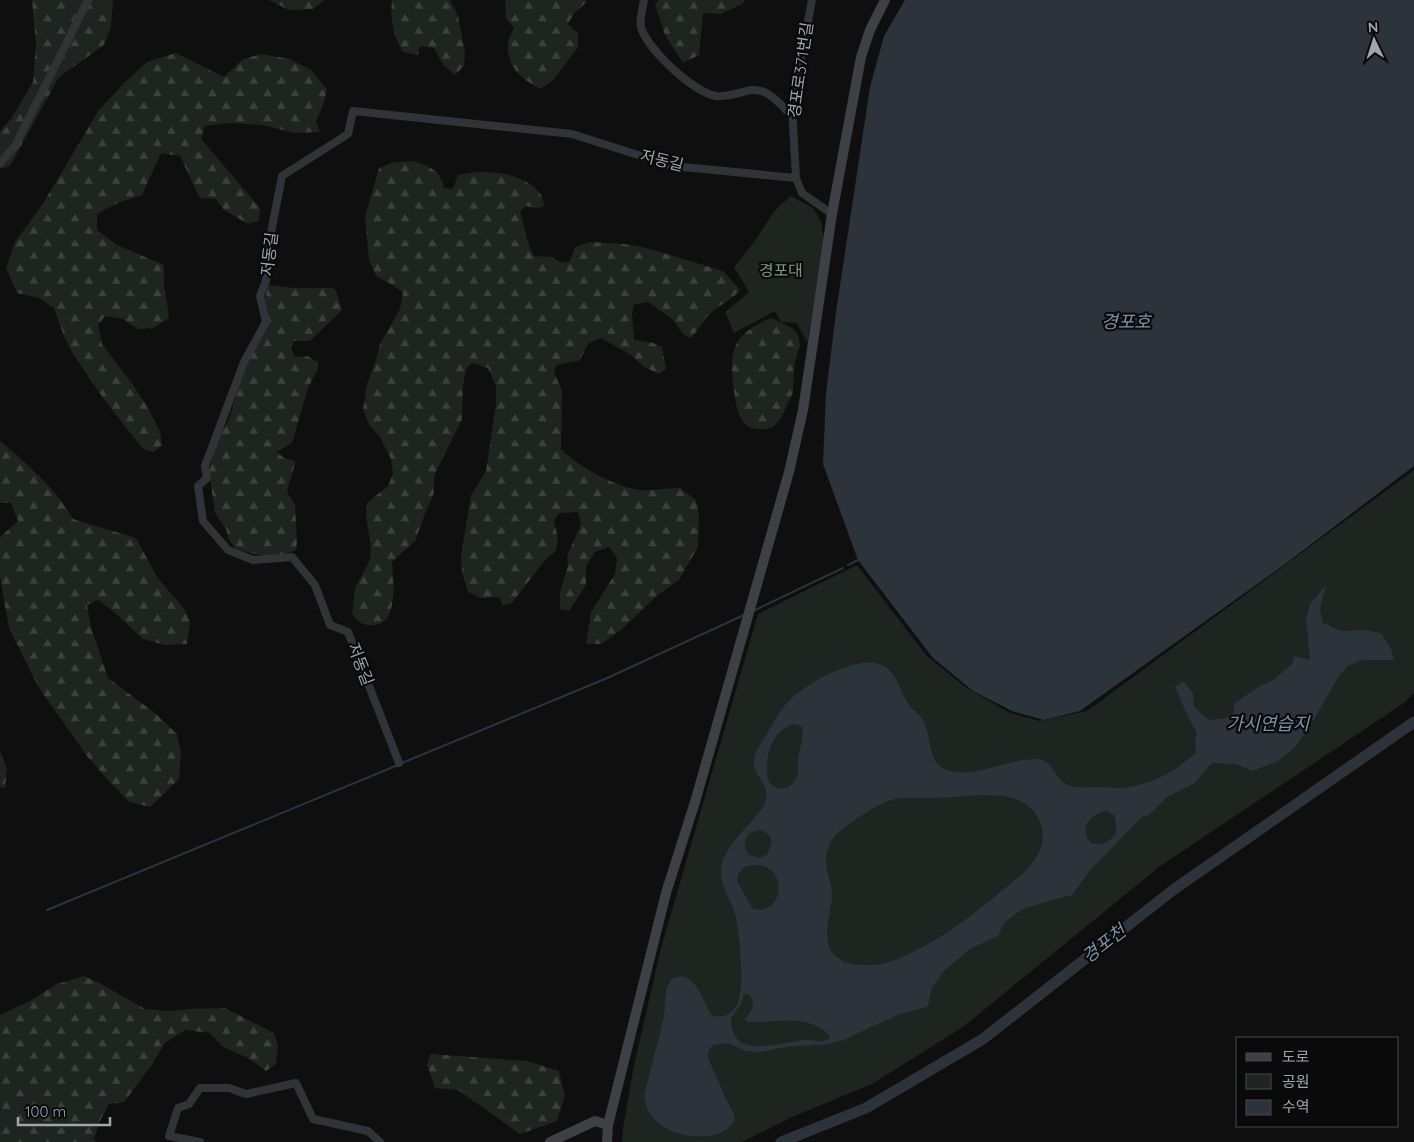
<svg xmlns="http://www.w3.org/2000/svg" width="1414" height="1142" font-family="Quicksand,'Noto Sans KR',sans-serif">
<style>
.forest{fill:url(#forest-firs)}
.park{fill:#1e241f}
.water{fill:#2c333a;fill-rule:evenodd}
.lines{fill:none;stroke-linecap:round;stroke-linejoin:round}
.stream{stroke:#2c333a;stroke-width:2}
.river{stroke:#2c333a;stroke-width:11}
.street{stroke:#323337;stroke-width:8}
.secondary{stroke:#3f4045;stroke-width:10}
.labels{text-anchor:middle;stroke-width:4.5;stroke-linejoin:round;paint-order:stroke}
.street-label{font-size:16px;fill:#a1a5b0;stroke:#0a0a0b}
.park-label{font-size:16px;fill:#799a7c;stroke:#0a0a0b}
.water-label{font-size:18px;font-style:italic;fill:#7a92aa;stroke:#0a0a0b}
</style>
<defs>
<pattern id="forest-firs" width="22" height="20" patternUnits="userSpaceOnUse" patternTransform="scale(1.25)"><rect width="22" height="20" fill="#1e241f"/><path d="M5 1l3.5 6h-7zM16 11l3.5 6h-7z" fill="#3c413d"/></pattern>
</defs>
<rect width="100%" height="100%" fill="#0f0f10"/>
<g class="forest">
<path d="M32,0H113L111,26L104,45L59,77L10,166L0,169V131L11,119L33,82L36,44Z"/>
<path d="M269,0H325L313,9L289,10Z"/>
<path d="M392,0H450L458,16L465,53L464,66L455,75L443,65L434,48L420,46L418,55L403,52C393,36 390,19 392,0Z"/>
<path d="M505,0H586V3L575,12L568,24L578,33V47L554,79L541,89C522,80 506,67 508,43C508,38 512,32 514,28L506,18Z"/>
<path d="M659,0H745L742,4L721,14L703,13L699,55L683,63L665,35L655,4Z"/>
<path d="M176,53L224,77L243,59L261,54L290,59L311,70L327,89L324,102L316,121L320,132L294,133L262,125L228,123L205,126L201,139L260,208L259,221L248,224L224,210L216,199L200,198C192,184 187,170 180,156L161,153L142,195L118,203L97,214V230L117,245L164,265V284L169,318L153,328L137,329L123,319L105,316L98,325L102,344L133,385L147,406L160,432L162,445L154,452L143,449L103,398L73,354L64,336L54,308L39,298L17,293L6,268L15,242L42,205L99,110L125,82L147,62Z"/>
<path d="M413,161C430,167 440,169 444,188L453,189L458,175C483,169 520,171 539,192C542,195 543,201 545,206L537,208L525,206L520,212C525,227 526,242 534,256L551,257L562,263L570,261L575,247L590,242L624,244L643,247L723,271L740,290C732,300 720,304 711,313C703,319 698,331 691,338L684,335L673,320L648,302L634,304L632,313L634,340L653,343L662,347L666,369L659,374L644,367L631,355L601,338L589,343L579,361L556,365L554,373L562,390L561,449C579,467 615,487 641,490C653,491 667,488 680,488L696,500L699,514L698,547L679,580L658,595L621,630L601,644H586L591,612L615,574L617,558L609,547L595,552L586,566V585L569,611L560,609V592L568,565L567,556L581,524L578,512L559,513L554,521L558,538L556,551L545,560L511,604L503,605L499,597L481,598L468,592L462,573L461,556L471,495L486,471L496,404V386L488,368L472,363L466,369L463,385L462,419L434,476V493L426,511L415,541L392,562C393,578 399,623 375,625C363,626 359,623 352,614L355,588L370,560L371,548L366,515L367,503L388,486L393,474L391,459L380,437L369,425L363,409L367,385L376,360L380,344L400,309L403,293L394,286L376,276L369,260L365,217L379,168L394,162Z"/>
<path d="M268,285L295,288H333L336,291L342,310L310,341H293L291,349L295,357L307,356L318,362V369L308,388L292,443L277,452L284,458L295,461C294,471 289,482 287,492L295,505L297,542L296,550L271,558L236,549L229,540L226,529L215,513L209,472L216,443L229,419L245,366L269,325L265,299Z"/>
<path d="M772,318L792,328L798,335L800,345L794,365L793,392L781,418L773,427C739,438 736,408 733,383C732,370 730,357 736,345C743,331 758,323 772,318Z"/>
<path d="M0,441C28,465 55,487 73,519L136,538L157,577L185,610L190,621L187,644L165,645L143,639L114,612L98,600L87,605L91,627L108,678L155,713L177,734L181,753L179,779L150,807L129,802L108,780L87,756L39,688L9,628L0,577V537L18,521L11,503H0Z"/>
<path d="M0,751L7,769L5,788L0,787Z"/>
<path d="M84,976L101,984L145,1009L169,1011L190,1009L225,1008L274,1033L278,1046L276,1064L266,1071L248,1058L223,1047L210,1033L185,1030L165,1043L151,1066L124,1102L109,1104L100,1121L94,1139L96,1142H0V1015L30,1001L57,984Z"/>
<path d="M430,1054L527,1061L559,1071L565,1096L557,1121L520,1134L458,1090L435,1088L427,1065Z"/>
</g>
<g class="park">
<path d="M791,196L813,208L821,222L824,240L807,343L797,323L781,322L775,311L734,333L725,312L749,292L734,267L754,242L775,210Z"/>
<path d="M1414,470V693L1404,703L1159,867L963,1027L872,1084L792,1117L742,1142H622L623,1128L634,1065L661,948L758,614L857,565L926,655L964,686L1008,712L1039,721L1087,711Z"/>
</g>
<g class="water">
<path d="M905,0H1414V466L1284,565L1080,711L1044,720L1012,711L973,691L933,658L858,560L823,464L826,393L836,312L870,87L884,36Z"/>
<path d="M1326,585L1320,609L1323,623L1342,631L1364,630L1381,633L1391,649L1394,660H1362L1348,666L1339,676L1307,731L1295,747L1280,760L1253,771L1236,764L1212,763L1195,783L1167,797L1149,815L1142,817L1091,869L1072,895L1025,908L1017,913L1004,923L998,936L970,949L951,965L943,972L932,988L928,1005L926,1007L900,1014L843,1040L824,1045L792,1046L759,1052L745,1051L728,1043L713,1045L708,1052V1058L726,1099L735,1116L734,1122C729,1127 724,1132 718,1134C687,1142 648,1130 644,1096L664,1017L666,990L671,979C694,967 703,1000 711,1015C716,1017 719,1017 724,1016C729,1014 734,1010 737,1005C745,989 740,936 736,918C733,902 719,886 721,869C723,849 742,833 754,818C758,813 765,807 766,800C771,777 739,774 763,740C772,727 778,711 790,700C806,683 861,652 884,666C899,675 900,693 910,706C915,712 921,715 924,722C931,735 928,756 940,766C962,784 1008,759 1034,759C1055,759 1052,776 1066,784C1075,789 1086,787 1096,787C1105,787 1114,788 1122,788C1138,787 1159,779 1172,771C1180,766 1188,759 1196,753L1195,740L1197,733L1189,719L1175,687L1183,681L1193,693L1194,707L1209,720L1226,718L1234,712V704L1255,689L1273,680L1292,664L1294,656L1310,660L1306,619L1310,604ZM795,724L802,727C804,739 799,750 798,761C798,766 799,772 797,776C793,788 779,794 770,783C766,778 767,770 767,764C769,746 776,728 795,724ZM978,795C1003,795 1032,796 1041,825C1050,857 1019,876 998,894C970,918 919,955 882,964C873,966 862,965 852,964C842,962 833,957 829,947C824,932 830,914 832,898C833,884 825,871 826,857C827,850 830,843 834,837C843,826 881,801 895,799C905,797 915,799 925,798C943,798 960,797 978,795ZM1107,811L1115,816L1116,832C1111,842 1102,846 1091,843C1078,830 1090,813 1107,811ZM762,830L769,835L772,842L767,855L759,858L749,855C743,847 743,839 751,832ZM751,865C793,862 782,921 752,908L737,881C737,872 742,867 751,865ZM746,993C758,1001 752,1011 745,1019L747,1022C776,1024 805,1012 829,1035V1039C821,1044 812,1039 803,1040C778,1043 730,1061 731,1018L741,1004L743,996Z"/>
</g>
<g class="lines">
<g class="stream">
<path d="M848,565L858,560"/>
<path d="M753,611L843,568"/>
<path d="M402,763L605,679L744,615"/>
<path d="M47,910L398,765"/>
</g>
<path class="river" d="M781,1142L866,1108L983,1039L1173,890L1414,722"/>
<g class="street">
<path d="M644,0C643,8 639,19 641,27C647,49 693,92 716,96C724,97 735,94 743,92C765,84 777,101 791,115"/>
<path d="M812,0L792,105L796,178L802,193L832,214"/>
<path d="M0,163L15,146L88,0"/>
<path d="M399,763L348,632L330,625L315,585L292,557L253,560L228,550L203,521L198,486L207,478L205,466L244,362L266,322L260,296L266,281L268,248L282,176L348,134L353,111L572,134L673,166L796,178"/>
<path d="M200,1142L169,1136L178,1108L189,1104L200,1088H229L246,1094L296,1083L313,1119L368,1131L380,1142"/>
</g>
<g class="secondary">
<path d="M550,1142L595,1121L608,1125"/>
<path d="M607,1142L608,1125L666,893L695,802L789,472L803,410L832,214L861,57L870,30L885,0"/>
</g>
</g>
<g class="labels">
<g class="street-label">
<text transform="translate(800 70) rotate(-82)" y="6">경포로371번길</text>
<text transform="translate(662 160) rotate(14)" y="6">저동길</text>
<text transform="translate(269 254) rotate(-83)" y="6">저동길</text>
<text transform="translate(361 664) rotate(69)" y="6">저동길</text>
</g>
<g class="park-label">
<text x="781" y="276">경포대</text>
</g>
<g class="water-label">
<text x="1126" y="328">경포호</text>
<text x="1268" y="730">가시연습지</text>
<text transform="translate(1104 944) rotate(-38)" y="6">경포천</text>
</g>
</g>
<rect x="1236" y="1037" width="162" height="90" fill="#0a0a0b" stroke="#46484d"/>
<rect x="1246" y="1053" width="25" height="8" fill="#3f4045" stroke="#46484d"/>
<text x="1282" y="1062" font-size="15" fill="#a1a5b0">도로</text>
<rect x="1246" y="1074" width="25" height="15" fill="#1e241f" stroke="#46484d"/>
<text x="1282" y="1087" font-size="15" fill="#a1a5b0">공원</text>
<rect x="1246" y="1100" width="25" height="15" fill="#2c333a" stroke="#46484d"/>
<text x="1282" y="1112" font-size="15" fill="#a1a5b0">수역</text>
<g transform="translate(1374 40) rotate(356)" stroke="#0a0a0b" stroke-width="4" paint-order="stroke">
<path d="M0-4L9 19L0 12L-9 19Z" fill="#a1a5b0"/>
<text y="-8" font-size="14" font-weight="bold" text-anchor="middle" fill="#a1a5b0">N</text>
</g>
<path d="M18 1117v8h92v-8" fill="none" stroke="#a1a5b0" stroke-width="2.5"/>
<text x="25" y="1117" font-size="15" fill="#a1a5b0" stroke="#0a0a0b" stroke-width="4" paint-order="stroke">100 m</text>
</svg>
